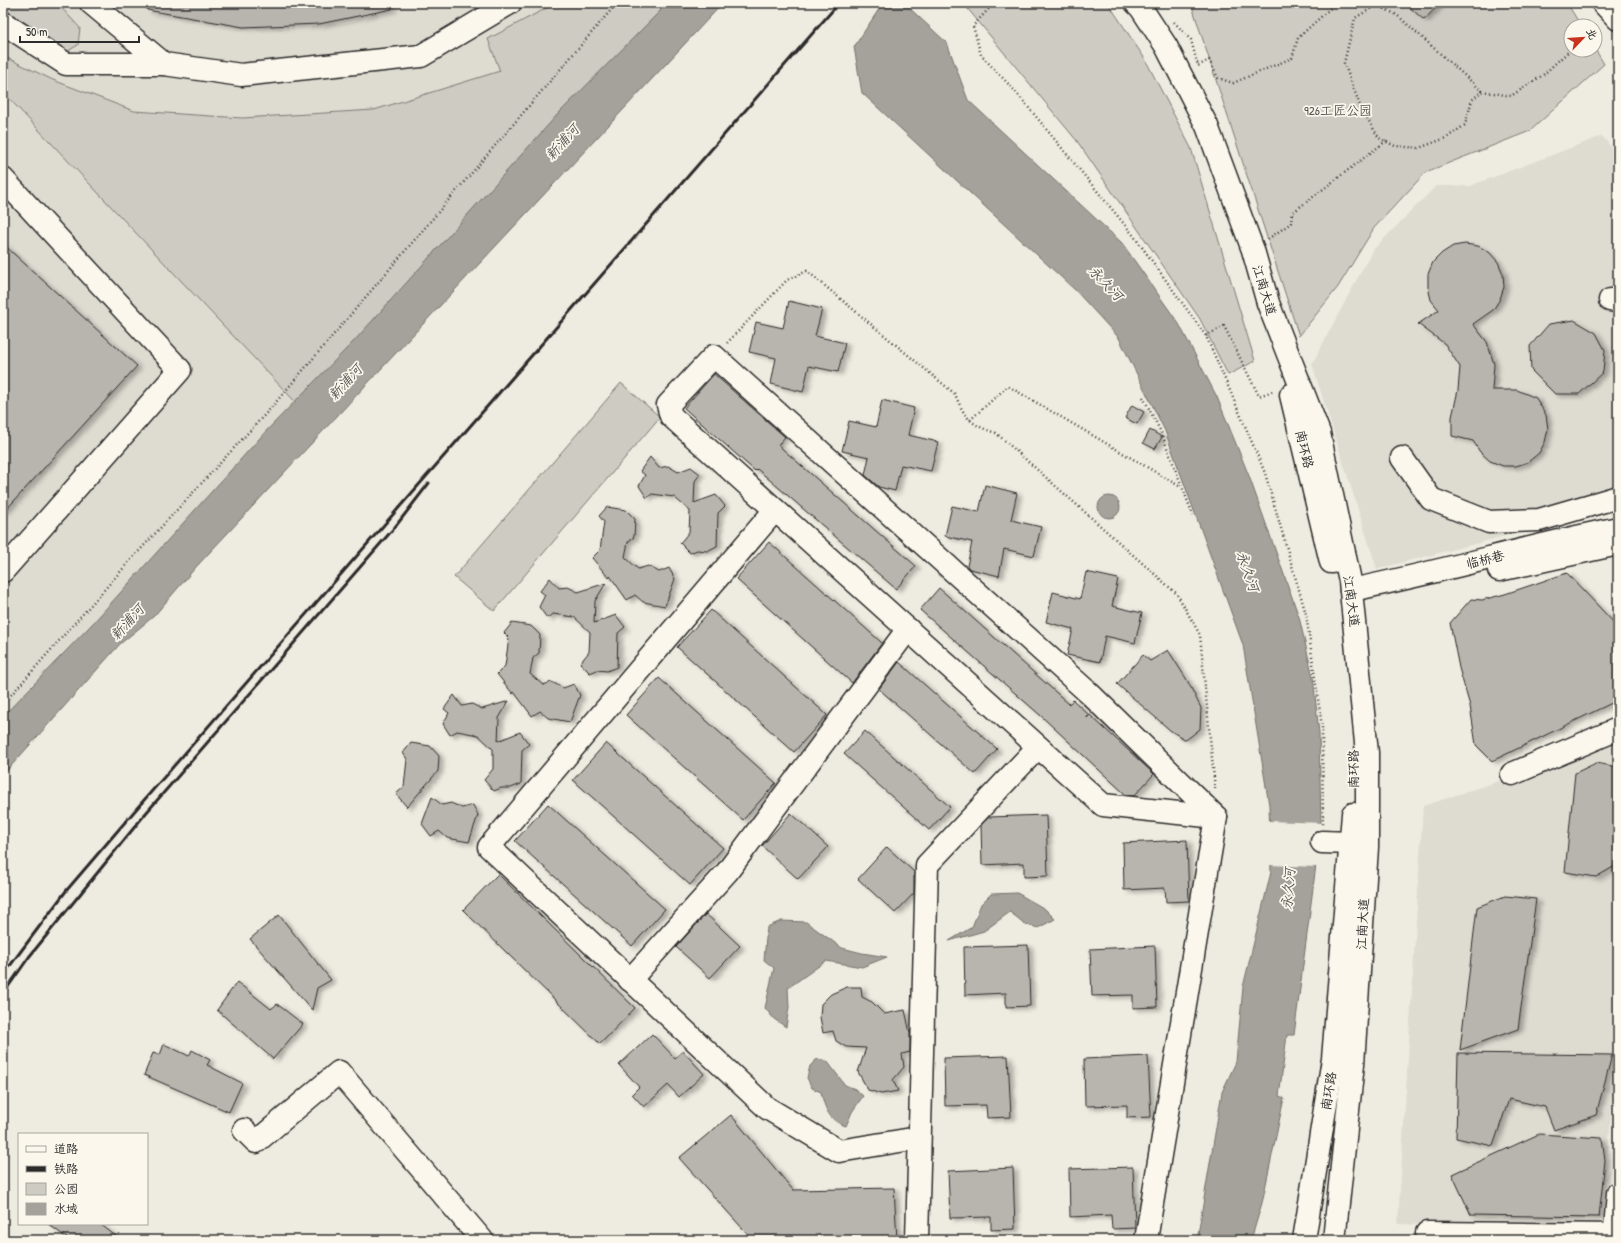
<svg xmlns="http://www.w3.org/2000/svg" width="1621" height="1243" font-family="'Patrick Hand','LXGW WenKai TC',sans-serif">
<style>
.built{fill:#dedbd1}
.green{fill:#cecbc2;stroke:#7c7b76}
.water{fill:#a4a29a;stroke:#74726e}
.pier{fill:#eeebe0}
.building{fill:#b8b5ae;stroke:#2b2b2b;filter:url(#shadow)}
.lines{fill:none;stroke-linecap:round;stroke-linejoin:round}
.minor-casing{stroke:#2b2b2b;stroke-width:25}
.major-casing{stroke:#2b2b2b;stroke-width:25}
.path{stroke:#2b2b2b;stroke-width:2.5;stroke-dasharray:1 3;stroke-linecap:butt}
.minor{stroke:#fbf7ec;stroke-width:22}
.major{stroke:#fbf7ec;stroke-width:22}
.rail{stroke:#2b2b2b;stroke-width:3}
.labels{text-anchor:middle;stroke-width:3.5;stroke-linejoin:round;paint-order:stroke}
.park-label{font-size:13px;fill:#545351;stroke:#fbf7ec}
.street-label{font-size:13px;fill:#2b2b2b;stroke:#fbf7ec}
.water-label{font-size:14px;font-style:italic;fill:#555552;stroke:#fbf7ec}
</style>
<defs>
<filter id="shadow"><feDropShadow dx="4.5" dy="2.5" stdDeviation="2" flood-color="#0004"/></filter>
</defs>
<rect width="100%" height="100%" fill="#eeebe0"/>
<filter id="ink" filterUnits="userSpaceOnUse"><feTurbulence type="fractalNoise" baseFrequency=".025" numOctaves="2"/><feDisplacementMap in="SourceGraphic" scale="8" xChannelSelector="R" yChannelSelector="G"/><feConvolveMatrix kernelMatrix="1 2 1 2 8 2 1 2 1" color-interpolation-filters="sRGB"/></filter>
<g filter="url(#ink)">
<g class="built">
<path d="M3,3H689L3,763Z"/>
<path d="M1602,136L1618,155V507L1377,569L1312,364L1372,251L1436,186H1470Z"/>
<path d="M1618,742V1028L1603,1215L1595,1230L1398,1224L1423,806Z"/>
</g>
<g class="green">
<path d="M3,3H57L80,28L78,45L68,51L3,8Z"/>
<path d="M556,3H668L303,410L3,92V56L53,80L134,111L242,118L374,110L500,71L488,39Z"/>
<path d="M963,3H1108L1145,59L1191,148L1255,361L1228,375L1200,319L1077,141Z"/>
<path d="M1191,3H1567L1581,26H1571V50L1595,49L1604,64L1530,131L1426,172L1374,228L1338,287L1299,336Z"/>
<path d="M621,383L660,417L494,611L454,577Z"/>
</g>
<g class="water">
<path d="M668,3H723L196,567L154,616L120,644L3,775V716L93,623L268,429L355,340L558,114Z"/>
<path d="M883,3H904L947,43L968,100L1122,243L1179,324L1217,397L1249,476L1299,617L1313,677L1319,733L1321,826L1294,1035H1287L1279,1096L1284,1098L1262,1203L1251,1240H1197L1222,1092L1236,1062L1243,987L1271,872L1269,805L1243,645L1165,431L1119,338L1075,290L862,93L854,47Z"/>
<circle cx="1109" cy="507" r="11"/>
<path d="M1017,893L1045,909L1055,919L1038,928L1025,924L1010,912L984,931L949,941L972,927L981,904L991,894Z"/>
<path d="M781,921L806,922L842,948L862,953L887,957L862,967L826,961L788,988L789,1007L786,1027L774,1019L765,1008L774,968L764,960L767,927Z"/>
<path d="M817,1059L827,1061L845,1085L855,1089L863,1096L852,1112L846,1126C829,1121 825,1109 821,1092L812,1088L807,1078L810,1066Z"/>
</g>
<path class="pier" d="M1268,821L1323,823L1317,867L1269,865Z"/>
<g class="building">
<path d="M148,3H391L392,9L319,24L243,27L147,10Z"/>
<path d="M1405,3H1440L1424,20Z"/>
<path d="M3,244L137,366L3,513Z"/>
<path d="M1465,244L1478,246L1489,252L1498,262L1503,274L1504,287L1500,299L1493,310L1473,324L1487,342L1494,364L1492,390H1517L1536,398L1546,415L1548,429L1545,442L1539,453L1528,462L1516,466H1503L1490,461L1480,452L1473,441L1452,436V417L1458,390L1460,367L1445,344L1418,324L1439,310L1431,300L1428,287V274L1433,262L1442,253L1453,246Z"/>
<path d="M789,301L822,309L815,336L845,343L838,372L809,366L803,392L771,384L776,358L749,352L756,322L783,328Z"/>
<path d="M1574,320L1596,333L1605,350L1603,372L1579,394H1555L1531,370L1530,346L1549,324Z"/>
<path d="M714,374L785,437L778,445L916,566L896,589L757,469L755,471L684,408Z"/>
<path d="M882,400L914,408L908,435L938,442L931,471L901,465L895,491L879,487L865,475L869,457L842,451L849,421L876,427Z"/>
<path d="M1132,405L1144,412L1137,424L1125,418Z"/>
<path d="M1150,430L1162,437L1155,449L1143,443Z"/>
<path d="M650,457L659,468L668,466L678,472L691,467L700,474L695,481L694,503L716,495L725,506L718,513L717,546L707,551L697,550L690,553L680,543L689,532L690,511L674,497L652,494L647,498L639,486L645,475L640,471Z"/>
<path d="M985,485L1017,493L1011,520L1041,527L1034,556L1004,549L999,576L970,569L967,566L972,542L945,536L952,506L979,512Z"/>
<path d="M607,507L626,510L635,519L634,537L628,542L625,557L638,569L648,566L659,572L669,568L675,579L665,606L643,602L635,595L627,600L610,576L609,578L592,558L600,550L604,522L599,516Z"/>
<path d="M769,542L882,643L852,683L736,579Z"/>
<path d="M1086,572L1118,579L1112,606L1142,613L1135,643L1105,636L1100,662L1067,655L1073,629L1046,622L1053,592L1080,599Z"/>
<path d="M1567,573L1618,627V700L1492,761L1476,745L1470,706L1459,668L1450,623L1471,599L1482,600L1505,594Z"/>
<path d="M550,578L559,588L568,587L578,592L606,583L595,601L594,623L616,615L625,627L618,633L617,667L607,671L597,670L590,673L580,663L589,652L590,632L574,617L553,614L547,618L539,607L545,595L540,591Z"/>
<path d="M939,588L1069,704L1073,700L1088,714L1087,718L1090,715L1154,774L1134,796L1126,795L1040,715L920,610Z"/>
<path d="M711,610L827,715L794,752L677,647Z"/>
<path d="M512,623L531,626L540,635L539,653L533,658L530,674L543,685L552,682L563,688L574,684L580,695L570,722L548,718L540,711L532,716L514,692L513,694L497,674L505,666L509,638L504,633Z"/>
<path d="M1168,650L1187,680L1201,708L1200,729L1186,740L1171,731L1117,684L1143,655L1150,661Z"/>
<path d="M899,662L997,749L975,774L879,689Z"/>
<path d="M659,678L776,783L743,820L626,715Z"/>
<path d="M454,695L462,706L472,704L482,709L509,701L499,718L498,741L520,732L529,744L522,750L521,784L511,788H501L494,791L484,780L493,769V749L478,735L457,731L450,735L443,724L449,713L444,709Z"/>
<path d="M865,731L950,807L929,830L844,754Z"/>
<path d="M411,743L430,746L439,756L438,771L407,807L396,794L404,787L407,759L403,753Z"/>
<path d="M606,743L723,848L690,885L573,780Z"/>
<path d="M1596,763L1618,767V839L1615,866L1596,877L1565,872L1575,773Z"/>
<path d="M432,797L442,805L451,803L462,808L473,805L478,815L469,842L447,838L439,831L431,836L422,824Z"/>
<path d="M548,804L665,909L632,946L515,841Z"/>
<path d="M791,813L828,847L798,879L762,846Z"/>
<path d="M1046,815L1048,876L1024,877V863L982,865L981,825L989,817Z"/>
<path d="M1187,840L1189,901L1166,902L1165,888L1124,890L1123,843Z"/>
<path d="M887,847L914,872V893L895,913L858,879Z"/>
<path d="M498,874L635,1008L600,1044L463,910Z"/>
<path d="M1505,896L1536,899L1518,1029L1460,1050L1477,907Z"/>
<path d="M706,914L740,946L710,978L676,947Z"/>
<path d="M279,915L331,980L317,988L312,1010L250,939Z"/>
<path d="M1028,945L1030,1006L1006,1007V993L965,995L964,947Z"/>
<path d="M1155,946L1157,1007L1133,1008V995L1092,996L1090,949Z"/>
<path d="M237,982L271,1009L277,1004L303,1024L273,1059L217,1010Z"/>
<path d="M847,987H861L862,997L872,1002L884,1014L905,1010L910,1033V1052L902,1054L904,1067L893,1080L898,1091L881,1094L868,1090L858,1072L866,1048L846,1047L836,1041L833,1031L823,1033L820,1017L821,1004L831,994Z"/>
<path d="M652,1034L675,1058L683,1051L704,1074L679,1097L668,1085L644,1107L632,1094L639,1087L619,1065Z"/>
<path d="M164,1044L189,1056L192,1050L210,1060L207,1065L242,1083L229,1112L144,1075L153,1053L160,1055Z"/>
<path d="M1458,1053L1612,1055L1596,1115L1554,1130L1545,1107L1509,1099L1493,1146L1456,1138Z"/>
<path d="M1008,1056L1011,1117L987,1118L986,1105L945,1106L944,1058Z"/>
<path d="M1148,1056L1151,1117L1127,1118V1105L1085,1106L1084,1059Z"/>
<path d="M731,1115L793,1190L894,1188L897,1240H753L679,1158Z"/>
<path d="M1539,1134L1602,1138L1605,1160L1599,1217L1471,1215L1452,1174Z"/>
<path d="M1133,1167L1135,1228L1112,1229L1111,1215L1070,1217L1069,1169Z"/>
<path d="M1013,1168L1015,1229L991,1230V1217L950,1218L948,1171Z"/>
<path d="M48,1224H100L121,1240H70Z"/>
</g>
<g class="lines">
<g class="minor-casing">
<g id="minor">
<path d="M91,3L164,64"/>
<path d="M3,23L66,64H164L241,75L421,56L510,3"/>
<path d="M3,179L180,370L3,571"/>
<path d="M1610,300L1618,301"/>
<path d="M714,356L1090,694L1216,817L1103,805L671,416L668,405Z"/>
<path d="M1402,458L1431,499L1489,522L1539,520L1618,497"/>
<path d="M775,510L489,847L767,1108L839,1151L918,1138"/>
<path d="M1499,570L1618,544"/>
<path d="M1351,590C1441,572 1529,546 1618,528"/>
<path d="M1512,774L1618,729"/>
<path d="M1322,842L1351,843"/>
<path d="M630,980L727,872L908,629"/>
<path d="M244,1130L256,1142L339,1072L482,1240"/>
<path d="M1427,1233L1618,1235"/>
<path d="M917,1240L927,865L1038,747"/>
<path d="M1146,1240L1216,817"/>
<path d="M1614,1240L1618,1193"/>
</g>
</g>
<g class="major-casing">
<g id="major">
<path d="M1136,3L1141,8L1166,46L1207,126L1253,250L1268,303L1319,433L1350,581L1367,753V847L1353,1064L1334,1240"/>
<path d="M1603,3L1618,19"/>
<path d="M1291,395L1331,562"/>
<path d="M1304,1240L1333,1059L1353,814"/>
</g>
</g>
<g class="path">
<path d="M994,3L973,26L981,55L1015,91L1134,236L1206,336L1231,393L1265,473L1306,614L1322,727L1323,825"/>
<path d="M1377,5L1397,15L1482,91L1472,100L1465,125L1446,138L1419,148L1395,146L1379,138L1361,108L1344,63L1355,18Z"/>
<path d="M1174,22L1191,40L1198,66L1209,60L1218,78L1233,83L1292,58L1298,38L1336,3"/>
<path d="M1587,26L1588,20"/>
<path d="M1482,91L1511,96L1543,75L1571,49"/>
<path d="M1268,239L1291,223L1292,213L1386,141"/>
<path d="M1206,336L1224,326L1259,396L1273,391"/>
<path d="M727,343L787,280L807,271L955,394C965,419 971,425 996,433L1177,594L1200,635L1215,789"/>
<path d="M1143,397L1161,432L1193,515"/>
<path d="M970,420L1008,386L1181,487"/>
<path d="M3,704L128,563L270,409L617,3"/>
</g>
<use href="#minor" class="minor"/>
<use href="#major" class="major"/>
<g class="rail">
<path d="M3,975L66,891L138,807L839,3"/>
<path d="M3,994L29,957L146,813L395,527L429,483"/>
</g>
</g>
</g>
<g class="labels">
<g class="park-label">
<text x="1338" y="115">926工匠公园</text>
</g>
<g class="street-label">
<text transform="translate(1265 290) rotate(73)" y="5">江南大道</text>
<text transform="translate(1305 449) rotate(76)" y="5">南环路</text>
<text transform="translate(1485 559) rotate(-14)" y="5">临桥巷</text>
<text transform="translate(1352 601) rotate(82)" y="5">江南大道</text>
<text transform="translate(1353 769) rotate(-91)" y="5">南环路</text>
<text transform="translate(1362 924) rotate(-87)" y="5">江南大道</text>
<text transform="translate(1328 1091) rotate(-81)" y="5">南环路</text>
</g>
<g class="water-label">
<text transform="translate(562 142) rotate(-48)" y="5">新浦河</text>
<text transform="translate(1106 283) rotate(46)" y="5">永久河</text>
<text transform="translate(345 382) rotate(-48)" y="5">新浦河</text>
<text transform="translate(1248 571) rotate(71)" y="5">永久河</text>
<text transform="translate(127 622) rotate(-48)" y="5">新浦河</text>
<text transform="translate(1288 889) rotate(-85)" y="5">永久河</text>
</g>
</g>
<rect width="1621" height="1243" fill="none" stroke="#fbf7ec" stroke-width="16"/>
<rect x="8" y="8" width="1605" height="1227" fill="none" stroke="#2b2b2b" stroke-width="1.5" filter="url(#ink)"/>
<rect x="18" y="1133" width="130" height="92" fill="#fbf7ec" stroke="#a8a59f"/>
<rect x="26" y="1146" width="20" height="6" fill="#fbf7ec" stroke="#a8a59f"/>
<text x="54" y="1153" font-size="12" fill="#2b2b2b">道路</text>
<rect x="26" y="1166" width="20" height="6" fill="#2b2b2b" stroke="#a8a59f"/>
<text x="54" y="1173" font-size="12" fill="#2b2b2b">铁路</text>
<rect x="26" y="1183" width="20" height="12" fill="#cecbc2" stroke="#a8a59f"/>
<text x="54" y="1193" font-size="12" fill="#2b2b2b">公园</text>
<rect x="26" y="1203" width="20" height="12" fill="#a4a29a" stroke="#a8a59f"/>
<text x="54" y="1213" font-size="12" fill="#2b2b2b">水域</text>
<g transform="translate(1583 38) rotate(65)"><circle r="19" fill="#fbf7ec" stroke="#a8a59f"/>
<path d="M0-3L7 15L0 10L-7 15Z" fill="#c8321e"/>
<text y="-6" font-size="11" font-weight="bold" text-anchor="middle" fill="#2b2b2b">北</text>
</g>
<path d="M20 36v6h119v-6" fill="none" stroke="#2b2b2b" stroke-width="2"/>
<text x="26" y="36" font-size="12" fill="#2b2b2b" stroke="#fbf7ec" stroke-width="3" paint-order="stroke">50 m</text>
</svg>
